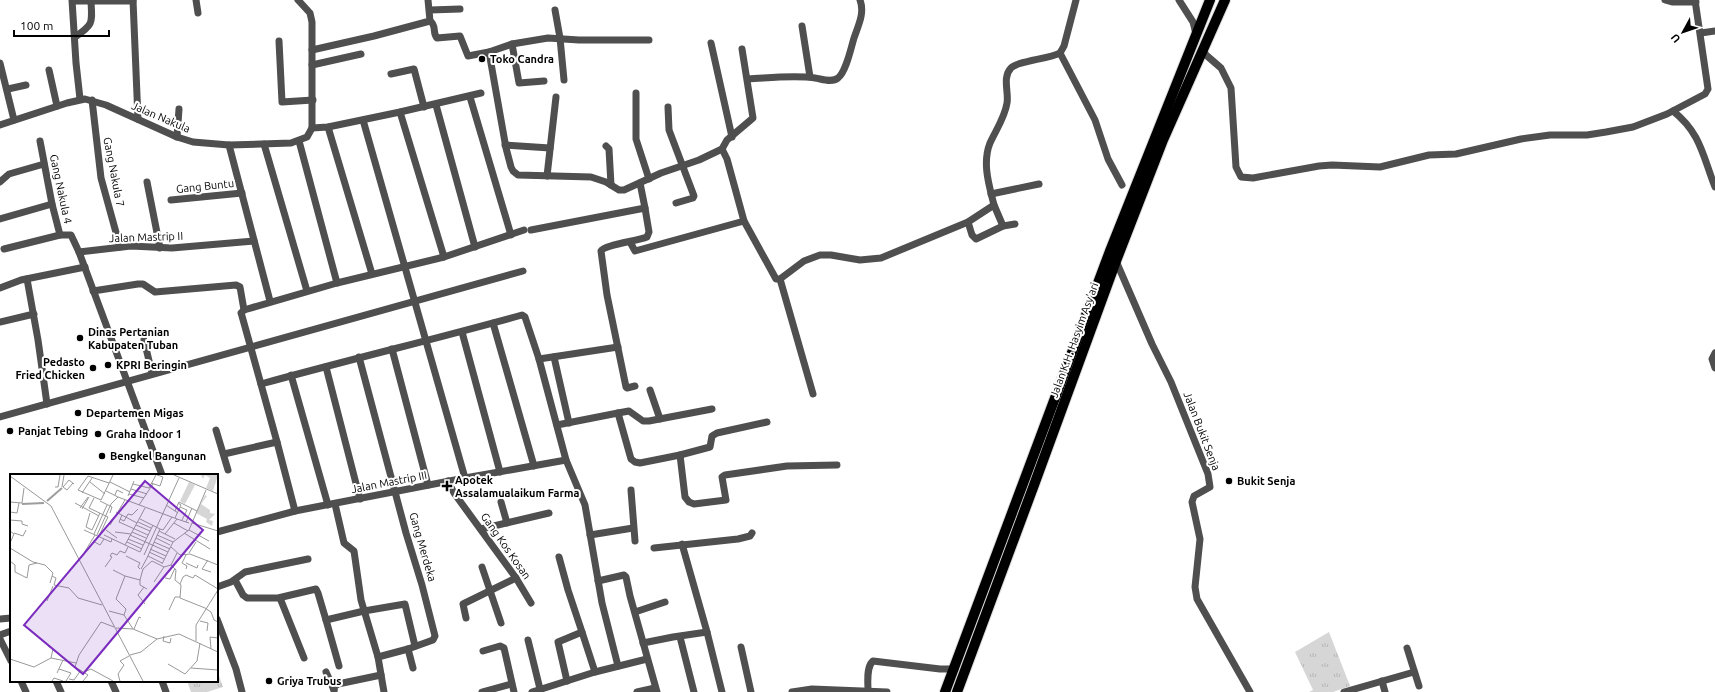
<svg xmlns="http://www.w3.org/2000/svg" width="1715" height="692" font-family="Ubuntu,sans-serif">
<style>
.grass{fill:url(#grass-tufts)}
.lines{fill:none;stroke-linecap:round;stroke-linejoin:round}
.highway-casing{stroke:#dbdbdb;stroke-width:12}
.minor{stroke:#4f4f4f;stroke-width:7}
.highway{stroke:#000;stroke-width:10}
.poi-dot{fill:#000;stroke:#fff;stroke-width:1.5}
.labels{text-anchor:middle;stroke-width:4;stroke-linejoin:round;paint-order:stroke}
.poi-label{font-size:11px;font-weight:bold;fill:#000;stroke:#fff;text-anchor:start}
.street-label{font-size:11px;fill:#000;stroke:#fff}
.inset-river{fill:none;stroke:#9d9d9d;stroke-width:2}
.inset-road{fill:none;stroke:#999;stroke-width:1}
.view{fill:#7b2cbf;fill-opacity:0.15;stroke:#7b2cbf;stroke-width:2}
.inset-edge{fill:none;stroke:#000;stroke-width:2}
</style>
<defs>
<pattern id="grass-tufts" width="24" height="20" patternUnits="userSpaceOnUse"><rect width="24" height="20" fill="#d6d6d6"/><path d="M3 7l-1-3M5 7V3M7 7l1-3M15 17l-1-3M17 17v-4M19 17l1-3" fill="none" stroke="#b6b6b6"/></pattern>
</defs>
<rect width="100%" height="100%" fill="#fff"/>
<g class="grass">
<path d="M1329,632L1350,686L1333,692H1309L1313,690L1295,652Z"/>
<path d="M217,670L223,687L207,692H191L187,681H217Z"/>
</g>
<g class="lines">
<g class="highway-casing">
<g id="highway">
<path d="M945,692L1110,251L1210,0"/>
<path d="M957,692L1034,485L1116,261L1163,140L1225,0"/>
</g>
</g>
<g class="minor">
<path d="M72,0L76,63L80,99"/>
<path d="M133,0L138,119"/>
<path d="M196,0L198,13"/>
<path d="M1179,0L1193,22L1196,34"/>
<path d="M1665,0L1672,2H1696"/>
<path d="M73,1H91"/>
<path d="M430,10L460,9"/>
<path d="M555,10L560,38L564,80"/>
<path d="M430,21C437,25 432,33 437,38L460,36L468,56L489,52L506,148L511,167L513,171L518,175L591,177L606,182L619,190H624L661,173L699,160L722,149L727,159L744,221L776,279H780L804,261L820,255H831L860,260L881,258L968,222L994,205C989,185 982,163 990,143C996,130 1005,117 1007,103C1009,93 1002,77 1011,68C1017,61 1049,59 1060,53L1064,46L1076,0"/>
<path d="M802,26L810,77"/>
<path d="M1701,33L1715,31"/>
<path d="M75,37C94,24 92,23 91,1H133"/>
<path d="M279,41L282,102L313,100"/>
<path d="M711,43L732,137"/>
<path d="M512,44L519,83L544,81"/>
<path d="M312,50L374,36L430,21L428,0"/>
<path d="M1203,50L1206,55L1221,68L1231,88L1236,167L1241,177L1253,178L1319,166L1332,165L1380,167L1429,155L1456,154L1521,139L1550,135H1587L1606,132L1633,127L1667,114L1705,94L1708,89L1695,0"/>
<path d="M489,52L512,44L548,38L579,40H649"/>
<path d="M1060,53L1095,120L1108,159L1122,185"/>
<path d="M0,63L14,120"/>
<path d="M312,65L361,54"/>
<path d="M49,70L57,106"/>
<path d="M391,74L414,69L424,107"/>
<path d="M748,79C769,78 793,75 815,78C822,79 832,83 838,78C846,72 851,48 854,38C858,26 865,13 860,0"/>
<path d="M8,89L26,85"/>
<path d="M636,93V139L649,179"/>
<path d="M470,97L511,235"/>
<path d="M92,100L101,178L120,247"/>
<path d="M436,105L475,247"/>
<path d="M668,107L669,130L694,196L693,198L676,203"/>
<path d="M1673,111C1701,133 1703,157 1715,187"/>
<path d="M400,112L444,257"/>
<path d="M363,120L465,478"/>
<path d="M0,125L67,103L85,99L106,105L177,137L193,142L229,145L291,143L307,137L312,128V22L310,13L298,0"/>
<path d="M328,127L372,274"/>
<path d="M312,128L328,127L400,112L481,93"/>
<path d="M177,137L179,109"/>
<path d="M40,141L52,204L60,235H71L79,252"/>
<path d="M299,141L337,283"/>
<path d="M264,144L307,291"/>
<path d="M229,145L270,301"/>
<path d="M505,145L550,148"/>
<path d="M606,146L609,149L611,185"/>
<path d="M722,149L727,140L753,118L742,49"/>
<path d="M547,176L556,97"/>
<path d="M0,182L9,174L44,164"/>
<path d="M147,182L160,248"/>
<path d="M991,194L1039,184"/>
<path d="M171,200L242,193"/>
<path d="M994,205L1003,226"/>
<path d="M0,219L52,204"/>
<path d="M968,222L972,235L976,239L1003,226L1015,224"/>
<path d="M531,230L645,208L640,183"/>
<path d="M630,242L635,251L744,221"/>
<path d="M4,249L60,235"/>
<path d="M1116,261L1152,344L1171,382L1208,474L1210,487L1194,496L1192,502L1200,539L1195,587L1197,599L1250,692"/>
<path d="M27,279L38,340L47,404"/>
<path d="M780,279L813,394"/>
<path d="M0,288L21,280L85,267"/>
<path d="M93,291L138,284H143L155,292L236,285L240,287L244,310"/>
<path d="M0,322L34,314"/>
<path d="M493,323L534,466"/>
<path d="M462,332L500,472"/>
<path d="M144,340L152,373"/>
<path d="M392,349L428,485"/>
<path d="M1715,353L1712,359L1715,368"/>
<path d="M359,357L406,533L422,585L435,636L433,640L408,649L378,657"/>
<path d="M554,357L569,423"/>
<path d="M539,359L618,347"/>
<path d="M326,367L360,499"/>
<path d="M291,375L328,505"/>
<path d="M261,384C348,360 435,339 522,315L525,317L539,359L566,460L585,505L602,603L618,666"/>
<path d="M635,386L627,388L626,387L607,295L601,251C604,245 637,241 647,237L649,232L645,208"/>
<path d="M650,390L660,419"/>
<path d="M618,413L629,411L643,421H649L712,409"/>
<path d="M0,417L523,271"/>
<path d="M557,425L618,413L631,459L635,462L640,463L680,455L685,497L689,502L694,504L726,500L722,477L725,475L787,466L837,465"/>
<path d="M216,430L228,470"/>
<path d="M224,454L277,442"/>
<path d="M680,455L710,447L712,436L717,433L767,422"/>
<path d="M162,475L79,252L131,246L172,248L254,241"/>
<path d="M448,481L454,493L516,578L531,603"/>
<path d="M631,490L635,541"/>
<path d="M501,502L507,523"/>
<path d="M335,504L344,543L354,551L361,600L378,657L384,692"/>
<path d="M295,511L277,442L242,316L241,313L244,310L337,283L444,257L524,230"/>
<path d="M481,529L549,513"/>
<path d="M217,532L295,511L465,478L566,460"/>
<path d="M590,535L633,528"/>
<path d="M682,544L707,632"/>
<path d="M654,548L738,539L750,536L752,533"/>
<path d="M559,557L568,590L582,632L558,642L567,681"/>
<path d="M482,567L501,623"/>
<path d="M235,580L243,595L247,598H278L316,589L318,593L326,620L364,611L405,604L415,646"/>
<path d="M598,581L624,575L626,577L630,596L657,692"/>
<path d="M217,587L231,582L245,572L308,559"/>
<path d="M280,598L304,658"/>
<path d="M635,612L665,602"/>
<path d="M466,618L463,604L516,578"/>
<path d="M0,619L11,618"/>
<path d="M217,619L236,669L242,692"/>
<path d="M326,620L339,666"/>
<path d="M582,632L595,672"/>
<path d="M0,635L11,631"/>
<path d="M680,637L694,692"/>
<path d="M0,639L11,661"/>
<path d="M528,640L540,689"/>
<path d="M643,643L673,637L707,632L722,692"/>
<path d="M741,647L751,692"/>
<path d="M1407,648L1419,686"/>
<path d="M408,649L413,668"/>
<path d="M483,651L500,646L504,648L514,692"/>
<path d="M326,672L334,690"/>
<path d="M21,681L26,692"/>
<path d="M56,681L61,692"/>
<path d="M111,681L116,692"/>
<path d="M162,681L166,692"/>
<path d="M1382,681L1385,692"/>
<path d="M334,690V687L338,684L381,675"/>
<path d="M868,691C868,682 866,667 873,661L940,669H955"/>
<path d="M482,692L511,684"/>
<path d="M532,692L595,672L647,659"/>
<path d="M637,692L655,688"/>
<path d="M792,692L812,689L887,692"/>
<path d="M1344,692L1414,672"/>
</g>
<use href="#highway" class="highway"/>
</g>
<g class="poi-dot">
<circle cx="482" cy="59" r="4"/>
<circle cx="80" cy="338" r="4"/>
<circle cx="108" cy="365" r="4"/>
<circle cx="93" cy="368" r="4"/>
<circle cx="78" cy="413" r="4"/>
<circle cx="10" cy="431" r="4"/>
<circle cx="98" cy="434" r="4"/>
<circle cx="102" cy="456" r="4"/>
<circle cx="1229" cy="481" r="4"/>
<path d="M445 480h4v4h4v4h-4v4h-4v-4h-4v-4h4z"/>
<circle cx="269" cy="681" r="4"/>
</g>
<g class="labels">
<g class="poi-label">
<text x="490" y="63">Toko Candra</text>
<text x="88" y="336">Dinas Pertanian<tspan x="88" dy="13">Kabupaten Tuban</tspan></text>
<text x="85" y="366" text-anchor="end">Pedasto<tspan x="85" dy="13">Fried Chicken</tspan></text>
<text x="116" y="369">KPRI Beringin</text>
<text x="86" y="417">Departemen Migas</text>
<text x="18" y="435">Panjat Tebing</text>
<text x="106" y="438">Graha Indoor 1</text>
<text x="110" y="460">Bengkel Bangunan</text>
<text x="455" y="484">Apotek<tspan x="455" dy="13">Assalamualaikum Farma</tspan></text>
<text x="1237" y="485">Bukit Senja</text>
<text x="277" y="685">Griya Trubus</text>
</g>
<g class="street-label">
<text transform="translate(161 117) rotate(23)" y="4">Jalan Nakula</text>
<text transform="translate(114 172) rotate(79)" y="4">Gang Nakula 7</text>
<text transform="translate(205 186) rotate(-6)" y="4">Gang Buntu</text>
<text transform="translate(61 189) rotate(78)" y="4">Gang Nakula 4</text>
<text transform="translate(146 237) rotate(-2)" y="4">Jalan Mastrip II</text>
<text transform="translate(1074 340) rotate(-70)" y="4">Jalan K.H. Hasyim Asy'ari</text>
<text transform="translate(1202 431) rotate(69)" y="4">Jalan Bukit Senja</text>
<text transform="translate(389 482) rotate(-11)" y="4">Jalan Mastrip III</text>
<text transform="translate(506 546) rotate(55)" y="4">Gang Kos Kosan</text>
<text transform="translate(423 547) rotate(74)" y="4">Gang Merdeka</text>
</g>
</g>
<g transform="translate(10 474)">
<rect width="208" height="208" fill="#fff"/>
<path d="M191,1H208L203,17L196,14L200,4L195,1L193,5Z" fill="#d6d6d6"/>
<path d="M195,21L197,22L191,30L200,36V39L205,40L199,46L203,47L202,52L196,48L197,45L186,39Z" fill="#d6d6d6"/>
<path d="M179,8L185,11L175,30L170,27Z" fill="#d6d6d6"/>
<path class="inset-river" d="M37,27L52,14M12,30L34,29"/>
<path class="inset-road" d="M164,1L208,20M0,2L41,32L133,207M80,8L95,20M100,8L120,18M63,9L57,16L53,13L59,6L64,10M99,9L78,2L68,16L91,26L103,1M141,9L150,12L153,3L147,1M123,10L139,14M45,13H48L50,1M52,13L54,1M139,14L146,1M121,15L137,20M96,17L108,23M72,19L82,4M119,20L134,24M105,21L107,16L113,19M118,22L124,7M84,24L79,34L98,43L89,62M90,27L102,33L100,39M0,28L12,29L14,14M65,29L89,42M129,31L143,10M156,31L168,39M170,33L177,36L172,46M70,34L78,23M72,35L79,23M165,37L169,28L187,37M0,38L7,39L9,29M106,38L127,49M80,39L76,53L82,56M112,41L109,48L138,61M165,44L171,31L168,29M110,45L114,47L118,40L122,41L128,35M130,45L150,55L137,84M167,45L179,49M0,46L12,47V50L18,52M128,48L141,54M176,48L182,34M164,49L178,57M182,49L208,57M100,51L115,26M126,51L140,57M150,55L153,56L162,43M74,56L101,68L102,65M82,56L90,39M96,56L107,64M179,56L199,67M0,57L4,60L0,69M149,57L165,65M105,58L121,60M122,58L136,64M4,59L13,62L16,56M174,59L200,75M84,60L97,31M87,61L101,30L108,23L167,45L155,60M94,61L130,78L143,51M120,61L158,78M147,61L163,68M146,64L160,71M118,65L133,71M83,67L90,71L94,65M117,68L132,75M144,68L160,75M115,71L135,34M161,73L170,81L180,80L208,91M0,74L23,88L35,91L43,99L40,109M140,75L156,82M139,78L154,85M167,79L161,91L166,96L165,106L171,111L170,124L195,134M179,79L186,68M134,81L169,4M176,81L172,89L177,92L176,95M116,82L130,89L128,93L130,95M138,82L152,89M71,84L85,61M198,86L192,95L201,98M0,87L5,91V98L17,104L19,91L27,89M176,89L187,94L188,91M152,90L163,68L179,56L196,16M95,93L102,83L100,82L102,79L107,81L110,77L115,79L118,73M131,95L137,84M103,96L115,102M42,102L46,104L44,111L59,114L68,124L92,131M155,104L160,105L165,94M130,106V111L137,115M144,108L154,93M170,110L173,103L176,101L183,104L185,101L208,115M134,113L128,121L135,130M37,127L43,112M195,134L201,138L204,146L208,148M159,136L165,123H170M99,137L114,141M190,147L198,149L197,157M106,154L123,155L147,165L169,160L208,178M123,155L114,141L116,135L106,125L115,102L130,106L133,95L142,87L154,93L161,91M124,155L129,143L131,144M154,162L153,167L160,169L161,164M186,167V151L208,116M38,172L43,175L41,184M201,175L200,163L208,164M120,181L131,178L147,165M0,185L24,193L41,184L66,189M158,190L175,200L187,187L190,169M181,194L208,196M49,195L61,199L56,207M74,198L81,195L103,207M47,199L53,186M59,205L64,206L71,196M42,207L44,204L53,207M73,207L78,201L65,193L69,181L91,148L104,153M110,207L108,200L114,191L110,187L119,182"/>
<path class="view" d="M135,7L193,56L73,200L14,151Z"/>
<rect width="208" height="208" class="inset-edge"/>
</g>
<g transform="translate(1683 32) rotate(230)" stroke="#ffffff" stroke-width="3" paint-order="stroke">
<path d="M0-3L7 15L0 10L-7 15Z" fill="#000000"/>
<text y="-6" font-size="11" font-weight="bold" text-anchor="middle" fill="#000000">U</text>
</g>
<path d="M14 30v6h95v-6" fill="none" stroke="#000000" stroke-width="2"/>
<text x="20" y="30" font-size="12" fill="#000000" stroke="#ffffff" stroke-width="3" paint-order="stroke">100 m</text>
</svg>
